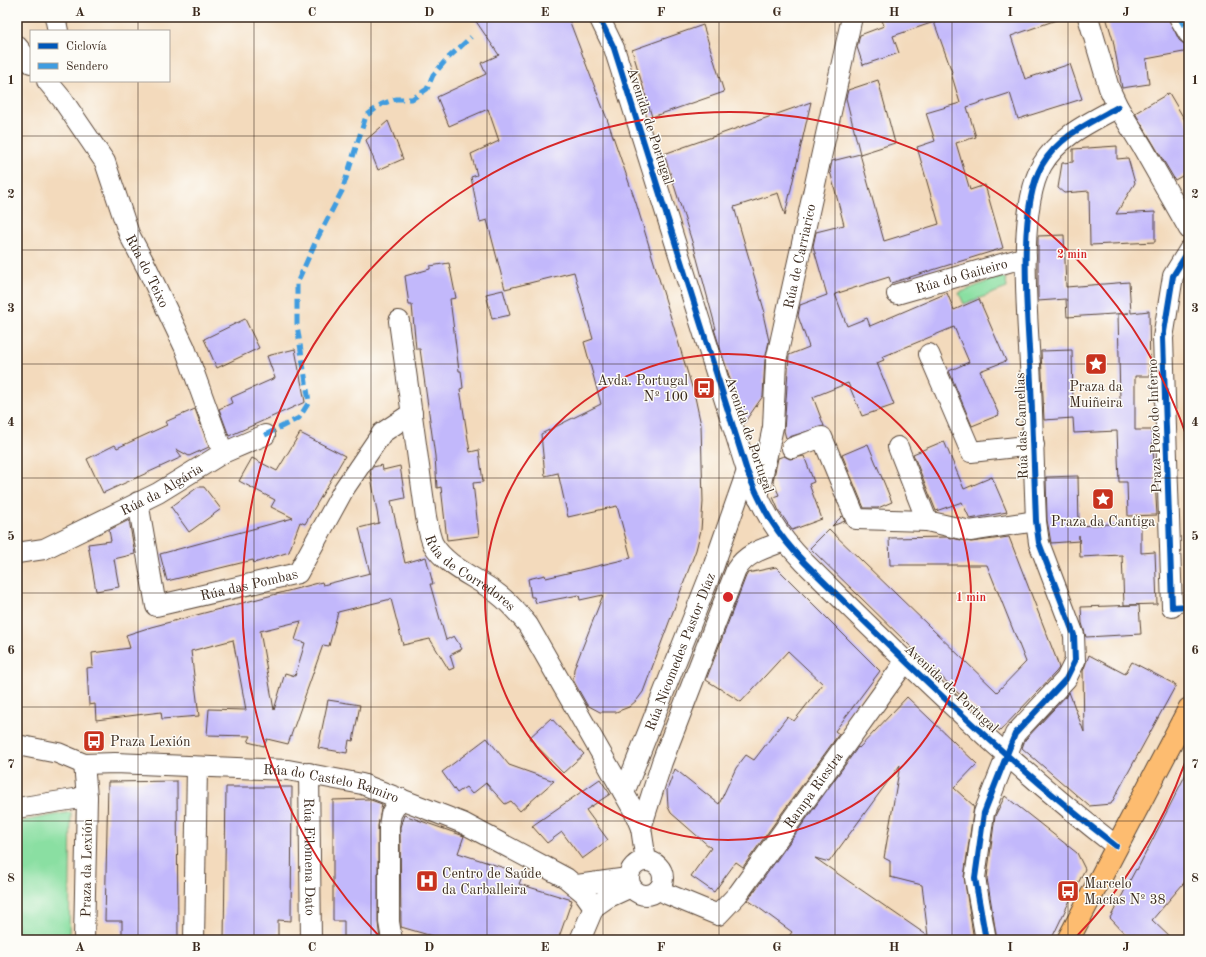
<svg xmlns="http://www.w3.org/2000/svg" width="1206" height="957" font-family="'Old Standard TT',serif">
<style>
.green{fill:#8adfa2;stroke:#628460}
.building{fill:#c2b8fb;fill-rule:evenodd}
.lines{fill:none;stroke-linecap:round;stroke-linejoin:round}
.minor-casing{stroke:#574436;stroke-width:22}
.major-casing{stroke:#574436;stroke-width:24}
.minor{stroke:#fff;stroke-width:20}
.major{stroke:#fdbc6f;stroke-width:22}
.quiet{stroke:#3f9ce0;stroke-width:5;stroke-dasharray:10 5;stroke-linecap:butt}
.cycleway-casing{stroke:#fdfcf7;stroke-width:8}
.cycleway{stroke:#0057b8;stroke-width:6}
.grid{fill:none;stroke:#3b2a1e;stroke-width:1;stroke-opacity:0.55}
.ring{fill:none;stroke:#d62828;stroke-width:2}
.labels{text-anchor:middle;stroke-width:3;stroke-linejoin:round;paint-order:stroke}
.street-label{font-size:14px;fill:#3b2a1e;stroke:#fdfcf7}
.poi-label{font-size:14px;fill:#3b2a1e;stroke:#fdfcf7;text-anchor:start}
.centre{fill:#d62828;stroke:#fdfcf7;stroke-width:2}
.ring-label{font-size:12px;text-anchor:middle;font-weight:bold;fill:#d62828;stroke:#fdfcf7;stroke-width:3;stroke-linejoin:round;paint-order:stroke}
.neatline{fill:none;stroke:#3b2a1e;stroke-width:1.5}
.grid-label{font-size:13px;text-anchor:middle;font-weight:bold;fill:#3b2a1e}
</style>
<rect width="100%" height="100%" fill="#fdfcf7"/>
<filter id="ink" filterUnits="userSpaceOnUse"><feTurbulence type="fractalNoise" baseFrequency=".025" numOctaves="2"/><feDisplacementMap in="SourceGraphic" scale="8" xChannelSelector="R" yChannelSelector="G"/><feConvolveMatrix kernelMatrix="1 2 1 2 8 2 1 2 1" color-interpolation-filters="sRGB"/></filter>
<filter id="wash" filterUnits="userSpaceOnUse"><feTurbulence type="fractalNoise" baseFrequency=".012" numOctaves="4" result="noise"/><feDisplacementMap in="SourceGraphic" scale="16" xChannelSelector="R" yChannelSelector="G"/><feGaussianBlur stdDeviation="0.9" result="paint"/><feColorMatrix in="noise" values="0 0 0 0 0 0 0 0 0 0 0 0 0 0 0 0 0 1.4 0 .05"/><feComposite in="paint" operator="in"/></filter>
<g filter="url(#wash)">
<rect width="100%" height="100%" fill="#f3dabc"/>
<g class="green">
<path d="M1001,276L1006,279L1007,288L964,304L959,293Z"/>
<path d="M71,812L69,940H17V822Z"/>
</g>
<g id="blocks">
<g class="building">
<path d="M473,17H568L607,119L636,203L695,397L701,425L703,502L701,530L696,550L643,692L637,700L629,707L616,712H600L587,705L573,680L574,669L603,595L580,600L579,595L536,603L534,597H531L528,579L545,575L546,578L631,558L617,506L568,517L558,473L545,476L541,434L601,404L584,342L593,339L574,272L505,289L487,220L480,222L471,177L477,175L471,154L499,141L488,109L449,126L437,97L486,74L481,63L499,55Z"/>
<path d="M881,17H1059V19L1011,36L1025,79L1070,64L1082,99L1018,119L1010,93L967,107L976,137L956,143L970,190L985,185L1003,248L891,283L889,277L835,294L847,326L867,318L870,326L947,293L954,310L979,299L1006,361L980,371L999,415L972,426L949,371L969,362L954,327L882,357L884,360L877,363L894,405L862,416L848,383L813,397L824,426L786,438L784,431L789,355L809,347L798,316L800,305L827,295L813,246L816,232L844,225L830,171L832,161L860,154L884,241L939,224L917,147L935,141L926,113L960,103L951,73L952,72L934,22L893,36L899,53L863,65L857,47L860,35L884,26Z"/>
<path d="M1106,17H1168L1179,40L1184,44L1189,45V51L1146,59L1149,84L1122,88L1113,40Z"/>
<path d="M703,25L724,92L652,117L632,50Z"/>
<path d="M878,80L895,143L860,154L846,98L848,90Z"/>
<path d="M1169,93L1189,127V172L1175,180L1135,113Z"/>
<path d="M811,102L785,215L778,193L734,207L765,313L763,314L769,341L765,360L763,396L744,423L714,329H716L695,251L664,154Z"/>
<path d="M388,121L403,159L378,170L366,140Z"/>
<path d="M1117,146V159L1128,158L1135,183L1116,214L1155,212V242L1090,245L1089,191L1064,193L1058,188L1062,163L1073,162V149Z"/>
<path d="M1064,235L1066,287L1129,282L1131,313L1149,311L1150,376H1135V430H1152L1157,515L1128,516L1127,482H1119L1117,431L1074,433L1073,418L1044,420L1041,351L1072,350L1073,402L1120,400L1118,314L1129,313L1067,317L1066,299L1038,301V236Z"/>
<path d="M449,263L456,298L450,299L459,371H461L463,388L460,389L470,452L479,450L483,482L473,483L479,536L447,540L441,487L437,488L435,456L420,349H416L412,305H409L405,276L430,269V266Z"/>
<path d="M503,290L510,315L492,319L486,294Z"/>
<path d="M245,319L259,348L217,368L204,339Z"/>
<path d="M295,349L305,402L229,436L219,409L232,403L230,398L275,378L267,356Z"/>
<path d="M195,409L209,447L189,456L176,449L182,457L103,493L87,459L115,445L117,448L167,425L165,422Z"/>
<path d="M300,433L345,456L305,524L300,522L289,552L254,563L253,560L167,581L160,554L293,518L271,507L275,500L239,481L252,458L277,471Z"/>
<path d="M944,441L964,489L992,477L1007,512L970,519L962,502L936,511L913,454Z"/>
<path d="M868,444L892,502L878,508H864L842,455Z"/>
<path d="M784,456L790,459L804,456L814,482L809,484L822,519L792,530L779,511L773,497L779,495L773,481L778,458Z"/>
<path d="M382,465L383,470L400,466L405,498L391,501L405,563L426,557L433,584H430L446,640L454,636L462,649L450,655L454,668L449,670L430,639L403,645L391,599L338,612L329,646L323,645L288,744L267,739L264,746L248,742L251,736L207,735L209,709L246,710L233,640L191,651L199,716L162,719L161,712L96,720L95,704L89,705L87,668L93,667L92,653L130,648L126,635L151,627L322,582L323,585L370,573L359,528L379,523L370,471L373,467ZM301,621L295,640L305,643L295,676L285,673L274,710L260,631Z"/>
<path d="M1078,476L1079,526L1141,522V553L1155,552L1157,604L1124,605L1122,555L1080,557L1079,535V541L1051,543L1047,520L1046,477Z"/>
<path d="M198,487H204L221,509L189,532L171,507Z"/>
<path d="M842,516L845,521L832,526Z"/>
<path d="M129,520L135,554L114,559L119,587L96,591L88,544L111,541L109,530Z"/>
<path d="M829,529L997,692L1026,662L987,565H890L889,538L947,537L971,542L1009,537L1056,658L1059,668L1056,672L1000,731L957,692L810,548Z"/>
<path d="M776,567L880,671L835,731L839,734L743,867L736,862L714,892L691,876L711,848L671,813L668,807L667,790L675,769L719,804L736,768L746,755L754,760L787,717L794,721L823,684L788,651L741,702L706,680L746,576L748,573Z"/>
<path d="M1139,605L1141,634L1086,637L1082,623L1081,607Z"/>
<path d="M1089,655L1125,674L1132,662L1176,685L1111,804L1089,806L1022,748L1025,740L1066,696V698L1069,692L1084,732L1083,671Z"/>
<path d="M907,697L977,764L954,788L974,806L964,877L974,940H786L792,932L748,900L858,747L859,748ZM900,765L884,858L890,861V877L922,885L928,936L815,858L829,862Z"/>
<path d="M328,700L360,705L353,741L349,740L347,753L318,748Z"/>
<path d="M551,718L584,754L563,773L529,738Z"/>
<path d="M487,738L509,765L554,781L520,811L511,801L505,804L486,783L472,794L466,787L457,793L442,772Z"/>
<path d="M1189,768V877L1152,920L1173,940H1131L1110,918L1136,869L1137,870Z"/>
<path d="M600,779L610,794L586,810L608,840L582,859L562,832L547,843L532,826Z"/>
<path d="M177,781L178,940H122V921H105L108,782Z"/>
<path d="M226,787H292L291,921L278,920V940H224Z"/>
<path d="M1005,796L1077,853L1085,869L1051,940H997L987,878L995,816Z"/>
<path d="M368,799L382,804L378,826V922L380,940H344V921H333V800Z"/>
<path d="M404,815L464,836L458,853L523,874L519,884L572,900L558,940H430L432,936L401,927L400,827Z"/>
</g>
</g>
</g>
<g filter="url(#ink)">
<use href="#blocks" fill-opacity="0" stroke="#574436" stroke-width="1"/>
<g class="lines">
<g class="minor-casing">
<g id="minor">
<path d="M55,17L58,31"/>
<path d="M599,17L614,48L747,471C764,512 775,532 805,563C905,662 1005,760 1116,846"/>
<path d="M1088,17L1109,88L1118,107L1143,148L1189,229"/>
<path d="M1179,17L1189,34"/>
<path d="M17,46L31,63"/>
<path id="s1" d="M47,81L62,99L105,162L129,234L148,270L185,348L223,453"/>
<path id="s2" d="M897,294L1026,257"/>
<path id="s3" d="M399,321L426,517C428,526 429,535 433,544C446,567 478,578 498,594C510,603 519,614 528,625L634,811L641,828L646,861"/>
<path d="M929,354L971,452L1034,445"/>
<path d="M898,447L927,521"/>
<path d="M792,448L822,437L856,519L927,521L970,531L1036,521"/>
<path id="s4" d="M758,497L773,427L776,361L852,17"/>
<path id="s5" d="M138,502L156,606L298,573L344,489L382,433L412,413"/>
<path id="s6" d="M17,553L44,549L158,493L223,453L265,435"/>
<path d="M1172,607L1163,338L1173,276L1189,250"/>
<path id="s7" d="M17,745L58,753L84,764L115,763L288,770L362,784L463,823L566,878L584,893L594,907"/>
<path d="M84,764L87,797L84,940"/>
<path id="s8" d="M309,773L311,940"/>
<path id="s9" d="M624,793L714,565L747,471"/>
<path d="M17,808L87,797"/>
<path d="M641,828L662,762L736,570C747,552 766,548 784,541"/>
<circle cx="646" cy="878" r="17"/>
<path d="M577,885L628,878"/>
<path id="s10" d="M659,889L667,894L718,915L738,894L905,662"/>
<path d="M194,940L197,767"/>
<path d="M392,940L389,922V826L391,814L400,798"/>
<path d="M580,940L594,907L607,898L631,887"/>
<path d="M986,940L975,878L984,813L1015,734L1066,679L1075,661L1074,635L1039,543L1036,521C1034,475 1033,430 1031,384C1029,329 1015,212 1042,165C1059,136 1089,123 1118,107"/>
</g>
</g>
<g class="major-casing">
<path id="major" d="M1068,940L1189,709"/>
</g>
<use href="#minor" class="minor"/>
<use href="#major" class="major"/>
<g class="quiet">
<path d="M1179,17L1189,34"/>
<path d="M265,435L299,418L309,402L297,325V283L316,241L342,191L366,116L382,104L396,99H412L427,89L433,75L446,60L471,37"/>
</g>
<g class="cycleway-casing">
<g id="cycleway">
<path d="M599,17L614,48L747,471C764,512 775,532 805,563C905,662 1005,760 1116,846"/>
<path d="M1189,250L1173,276L1163,338L1172,607L1189,606"/>
<path d="M986,940L975,878L984,813L1015,734L1066,679L1075,661L1074,635L1039,543L1036,521C1034,475 1033,430 1031,384C1029,329 1015,212 1042,165C1059,136 1089,123 1118,107"/>
</g>
</g>
<use href="#cycleway" class="cycleway"/>
</g>
</g>
<path class="grid" d="M138,17V31M254,17V940M371,17V940M487,17V940M603,17V940M719,17V940M835,17V940M952,17V940M1068,17V940M138,81V940M17,136H1189M17,250H1189M17,364H1189M17,478H1189M17,593H1189M17,707H1189M17,821H1189"/>
<g class="ring">
<circle cx="728" cy="597" r="243"/>
<path d="M1189 751A486 486 0 0 1 1075 938M381 938A486 486 0 1 1 1189 443"/>
</g>
<defs>
<g id="sight-square" transform="scale(1.15)"><rect x="-9" y="-9" width="18" height="18" rx="4" fill="#c8321e" stroke="#fdfcf7"/><path d="M0-6L1.8-2.2L6-1.7L2.9 1.2L3.7 5.4L0 3.3L-3.7 5.4L-2.9 1.2L-6-1.7L-1.8-2.2Z" fill="#fff"/></g>
<g id="bus-square" transform="scale(1.15)"><rect x="-9" y="-9" width="18" height="18" rx="4" fill="#c8321e" stroke="#fdfcf7"/><path d="M-5-6H5V4H4V6H2V4H-2V6H-4V4H-5ZM-3.5-4V0h7V-4ZM-3.5 1.2v1.5H-2V1.2ZM2 1.2v1.5H3.5V1.2Z" fill="#fff"/></g>
<g id="hospital-square" transform="scale(1.15)"><rect x="-9" y="-9" width="18" height="18" rx="4" fill="#c8321e" stroke="#fdfcf7"/><path d="M-5-5h3v3.5h4V-5h3V5h-3V1.5h-4V5h-3Z" fill="#fff"/></g>
</defs>
<g fill-rule="evenodd">
<use href="#sight-square" x="1096" y="364"/>
<use href="#bus-square" x="704" y="388"/>
<use href="#sight-square" x="1103" y="499"/>
<use href="#bus-square" x="94" y="741"/>
<use href="#hospital-square" x="427" y="881"/>
<use href="#bus-square" x="1068" y="891"/>
</g>
<g class="labels">
<g class="street-label">
<text transform="translate(651 126) rotate(72)" y="5">Avenida de Portugal</text>
<text dy="5" stroke="none"><textPath href="#s4" startOffset="245">Rúa de Carriarico</textPath></text>
<text dy="5" stroke="none"><textPath href="#s1" startOffset="217">Rúa do Teixo</textPath></text>
<text dy="5" stroke="none"><textPath href="#s2" startOffset="67">Rúa do Gaiteiro</textPath></text>
<text transform="translate(1021 426) rotate(-92)" y="5">Rúa das Camelias</text>
<text transform="translate(1154 426) rotate(-92)" y="5">Praza Pozo do Inferno</text>
<text transform="translate(750 435) rotate(71)" y="5">Avenida de Portugal</text>
<text dy="5" stroke="none"><textPath href="#s6" startOffset="159">Rúa da Algária</textPath></text>
<text dy="5" stroke="none"><textPath href="#s3" startOffset="273">Rúa de Corredores</textPath></text>
<text dy="5" stroke="none"><textPath href="#s5" startOffset="201">Rúa das Pombas</textPath></text>
<text dy="5" stroke="none"><textPath href="#s9" startOffset="152">Rúa Nicomedes Pastor Díaz</textPath></text>
<text transform="translate(952 688) rotate(43)" y="5">Avenida de Portugal</text>
<text dy="5" stroke="none"><textPath href="#s7" startOffset="319">Rúa do Castelo Ramiro</textPath></text>
<text dy="5" stroke="none"><textPath href="#s10" startOffset="222">Rampa Riestra</textPath></text>
<text dy="5" stroke="none"><textPath href="#s8" startOffset="84">Rúa Filomena Dato</textPath></text>
<text transform="translate(86 868) rotate(-89)" y="5">Praza da Lexión</text>
</g>
<g class="poi-label">
<text x="688" y="385" text-anchor="end">Avda. Portugal<tspan x="688" dy="16">Nº 100</tspan></text>
<text x="1096" y="391" text-anchor="middle">Praza da<tspan x="1096" dy="16">Muiñeira</tspan></text>
<text x="1103" y="526" text-anchor="middle">Praza da Cantiga</text>
<text x="110" y="746">Praza Lexión</text>
<text x="442" y="878">Centro de Saúde<tspan x="442" dy="16">da Carballeira</tspan></text>
<text x="1084" y="888">Marcelo<tspan x="1084" dy="16">Macías Nº 38</tspan></text>
</g>
</g>
<circle cx="728" cy="597" r="6" class="centre"/>
<g class="ring-label">
<text x="1072" y="258">2 min</text>
<text x="971" y="601">1 min</text>
</g>
<rect width="1206" height="957" fill="none" stroke="#fdfcf7" stroke-width="44"/>
<rect x="30" y="30" width="140" height="52" fill="#fdfcf7" stroke="#afa8a0"/>
<rect x="38" y="43" width="20" height="6" fill="#0057b8" stroke="#afa8a0"/>
<text x="66" y="50" font-size="12" fill="#3b2a1e">Ciclovía</text>
<rect x="38" y="63" width="20" height="6" fill="#3f9ce0" stroke="#afa8a0"/>
<text x="66" y="70" font-size="12" fill="#3b2a1e">Sendero</text>
<rect x="22" y="22" width="1162" height="913" class="neatline"/>
<g class="grid-label">
<text x="80" y="16">A</text>
<text x="196" y="16">B</text>
<text x="312" y="16">C</text>
<text x="429" y="16">D</text>
<text x="545" y="16">E</text>
<text x="661" y="16">F</text>
<text x="777" y="16">G</text>
<text x="894" y="16">H</text>
<text x="1010" y="16">I</text>
<text x="1126" y="16">J</text>
<text x="11" y="84">1</text>
<text x="1195" y="84">1</text>
<text x="11" y="198">2</text>
<text x="1195" y="198">2</text>
<text x="11" y="312">3</text>
<text x="1195" y="312">3</text>
<text x="11" y="426">4</text>
<text x="1195" y="426">4</text>
<text x="11" y="540">5</text>
<text x="1195" y="540">5</text>
<text x="11" y="654">6</text>
<text x="1195" y="654">6</text>
<text x="11" y="768">7</text>
<text x="1195" y="768">7</text>
<text x="11" y="882">8</text>
<text x="1195" y="882">8</text>
<text x="80" y="951">A</text>
<text x="196" y="951">B</text>
<text x="312" y="951">C</text>
<text x="429" y="951">D</text>
<text x="545" y="951">E</text>
<text x="661" y="951">F</text>
<text x="777" y="951">G</text>
<text x="894" y="951">H</text>
<text x="1010" y="951">I</text>
<text x="1126" y="951">J</text>
</g>
</svg>
